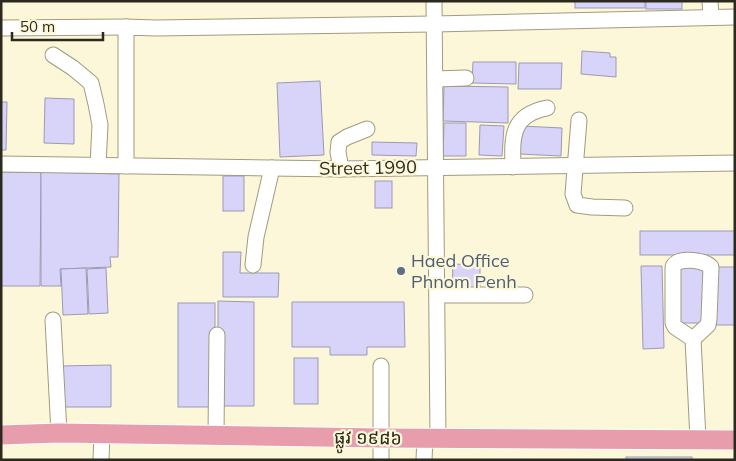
<svg xmlns="http://www.w3.org/2000/svg" width="736" height="461" font-family="Mulish,'Noto Sans Khmer',sans-serif">
<style>
.building{fill:#d8d4f9;stroke:#9c99b5}
.lines{fill:none;stroke-linecap:round;stroke-linejoin:round}
.minor-casing{stroke:#a19b7f;stroke-width:17}
.major-casing{stroke:#fff;stroke-width:21}
.minor{stroke:#fff;stroke-width:15}
.major{stroke:#e89dac;stroke-width:19}
.service-dot{fill:#5c6f8a;stroke:#fdf7d9;stroke-width:2}
.labels{text-anchor:middle;stroke-width:4.5;stroke-linejoin:round;paint-order:stroke}
.street-label{font-size:18px;fill:#2c291e;stroke:#fdf7d9}
.service-label{font-size:18px;fill:#4e5e75;stroke:#fdf7d9;text-anchor:start}
</style>
<rect width="100%" height="100%" fill="#fdf7d9"/>
<g class="building">
<rect x="575" y="1" width="70" height="7"/>
<rect x="646" y="1" width="36" height="8"/>
<path d="M582,51L610,53V57H616V77L581,74Z"/>
<path d="M473,62H516V84L472,83Z"/>
<path d="M519,63H562L561,89H518Z"/>
<path d="M320,81L324,155L280,157L277,83Z"/>
<path d="M444,86L508,87V123L443,121Z"/>
<path d="M45,98L74,99V144L44,143Z"/>
<path d="M1,102H7L6,150H1Z"/>
<path d="M444,123H466V156H443Z"/>
<path d="M480,125L504,126L502,156L479,155Z"/>
<path d="M521,126L562,128L561,156L520,154Z"/>
<path d="M372,142L417,143L416,156L372,155Z"/>
<path d="M1,172H41L40,286H1Z"/>
<path d="M41,172L119,174L118,257H110L111,267L60,269L61,286H41Z"/>
<rect x="223" y="176" width="21" height="35"/>
<rect x="375" y="181" width="17" height="27"/>
<rect x="640" y="231" width="95" height="24"/>
<path d="M223,252H241L240,273H279L278,297H223Z"/>
<path d="M453,264L480,265V291H452Z"/>
<path d="M641,266H662L664,348L643,349Z"/>
<path d="M703,266L704,323H678L677,267Z"/>
<path d="M718,267H735V325H716Z"/>
<path d="M86,268L88,314L63,315L61,269Z"/>
<path d="M106,268L108,313L89,314L87,269Z"/>
<path d="M218,301L254,302V406H218Z"/>
<path d="M292,302H404L405,347H367V355H330V347H292Z"/>
<rect x="178" y="303" width="37" height="104"/>
<rect x="294" y="358" width="24" height="46"/>
<path d="M111,365V407H61L60,366Z"/>
<rect x="626" y="457" width="66" height="3"/>
</g>
<g class="lines">
<g class="minor-casing">
<g id="minor">
<path d="M434,1L438,438"/>
<path d="M710,1L711,17"/>
<path d="M1,28L126,27"/>
<path d="M53,55L73,68L91,83L96,104L100,125L98,165"/>
<path d="M435,79L466,78"/>
<path d="M579,120L573,194L577,205L592,207L625,208"/>
<path d="M1,164L341,169L735,163"/>
<path d="M126,166V27L156,28L434,24L735,17"/>
<path d="M513,167C512,137 511,115 547,108"/>
<path d="M341,169L338,152L339,142L347,137L367,129"/>
<path d="M253,265L256,237L272,168"/>
<path d="M437,295H525"/>
<path d="M53,320L59,433"/>
<path d="M693,339L675,327L673,323V269C673,267 673,266 674,265C680,257 705,260 711,267L709,319L708,325L693,339L698,439"/>
<path d="M216,435L217,335"/>
<path d="M101,460L102,433"/>
<path d="M381,460V366"/>
<path d="M424,460L425,438"/>
</g>
</g>
<g class="major-casing">
<path id="major" d="M1,435L59,433L381,438L735,440"/>
</g>
<use href="#minor" class="minor"/>
<use href="#major" class="major"/>
</g>
<circle class="service-dot" cx="401" cy="271" r="5"/>
<g class="labels">
<g class="street-label">
<text transform="translate(368 168) rotate(-1)" y="6">Street 1990</text>
<text transform="translate(368 438) rotate(1)" y="6">ផ្លូវ ១៩៨៦</text>
</g>
<g class="service-label">
<text x="411" y="267">Haed Office<tspan x="411" dy="21">Phnom Penh</tspan></text>
</g>
</g>
<rect width="736" height="461" fill="none" stroke="#2c291e" stroke-width="5"/>
<path d="M12 32v8h91v-8" fill="none" stroke="#2c291e" stroke-width="2.5"/>
<text x="20" y="32" font-size="15" fill="#2c291e" stroke="#fdf7d9" stroke-width="4" paint-order="stroke">50 m</text>
</svg>
